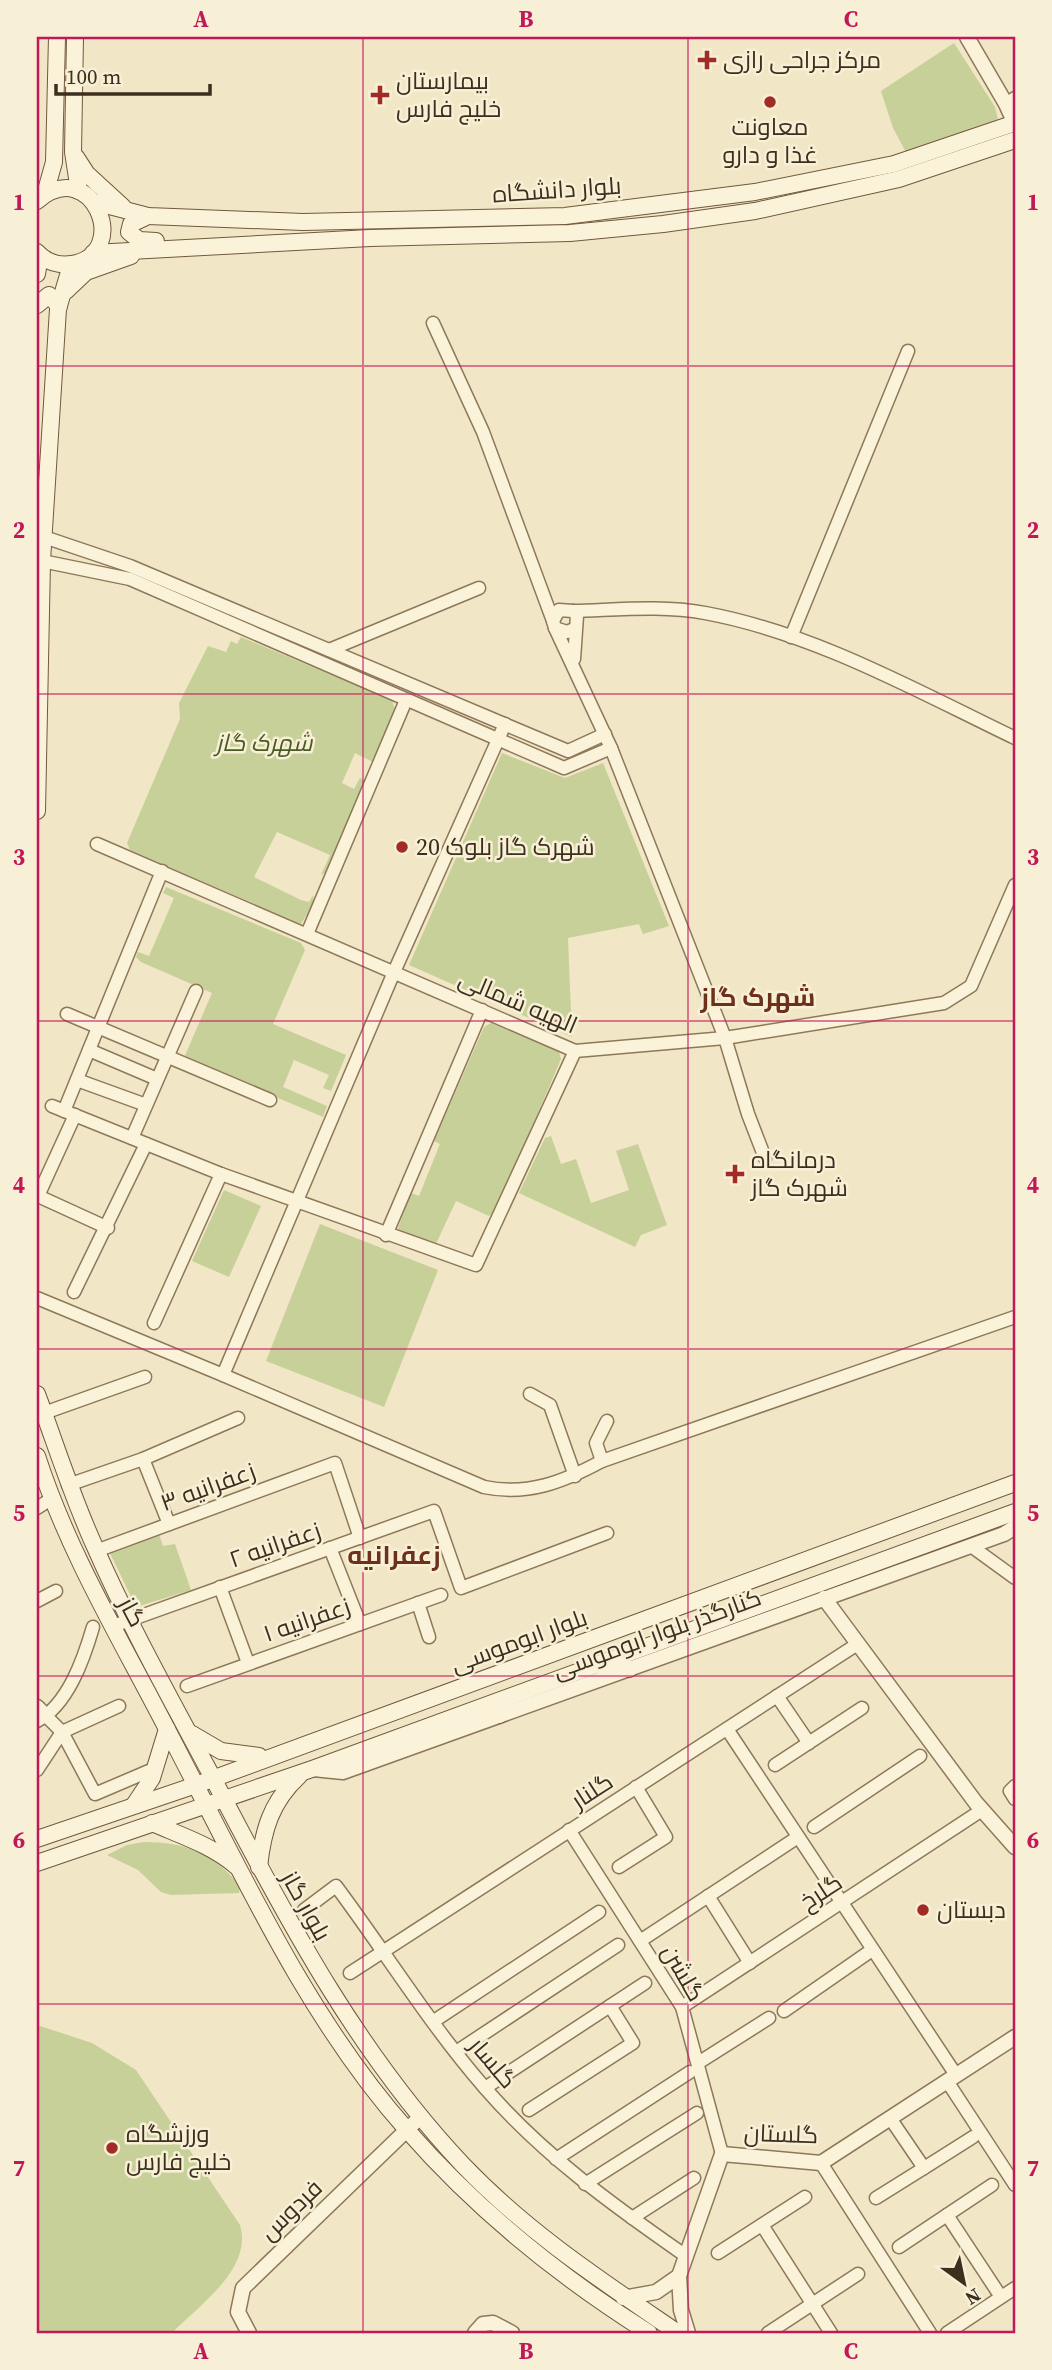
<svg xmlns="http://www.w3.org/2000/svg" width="1052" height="2370" font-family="'Source Serif 4',Cairo,serif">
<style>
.green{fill:#c7d098}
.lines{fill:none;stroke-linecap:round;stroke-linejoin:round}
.minor-casing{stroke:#8e785a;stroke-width:15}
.tertiary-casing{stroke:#8e785a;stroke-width:17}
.secondary-casing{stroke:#70593d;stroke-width:18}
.minor{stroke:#fbf3d9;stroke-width:12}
.tertiary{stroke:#fbf3d9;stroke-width:14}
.secondary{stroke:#fbf3d9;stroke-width:16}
.grid{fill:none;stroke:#c2185b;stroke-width:2;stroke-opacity:0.55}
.poi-dot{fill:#a12b25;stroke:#f8f0d6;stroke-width:2.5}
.labels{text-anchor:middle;stroke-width:5;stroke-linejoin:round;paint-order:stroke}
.poi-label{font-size:24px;fill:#3d2f1e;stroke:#f8f0d6;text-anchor:start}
.street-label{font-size:24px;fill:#3d2f1e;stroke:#f8f0d6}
.park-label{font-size:24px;font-style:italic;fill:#4a5b24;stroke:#f8f0d6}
.neighbourhood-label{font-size:26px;font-weight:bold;fill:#6d301b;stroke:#f8f0d6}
.neatline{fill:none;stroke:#c2185b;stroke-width:2.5}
.grid-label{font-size:23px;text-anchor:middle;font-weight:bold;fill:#c2185b}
</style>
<rect width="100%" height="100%" fill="#f1e6c5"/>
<g class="green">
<path d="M954,43L995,107L998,120L907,154L893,128L881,91Z"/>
<path d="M241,637L392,700L395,710L373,762L355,753L342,783L354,789L360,778L365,781L328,871L321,875L330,855L277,832L254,877L301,900L309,902L313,895L314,902L301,924L130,850L127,843L180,719L179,703L208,646L226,652L231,641L237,644Z"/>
<path d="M502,753L565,778L603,763L669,926L643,934L639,924L568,938L572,1037L409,965Z"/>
<path d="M166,887L301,943L305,950L273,1024L346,1055L331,1091L323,1088L329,1075L294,1060L283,1087L327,1106L323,1117L184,1058L212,993L141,962L136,957L138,952L149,956L174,898L163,893Z"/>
<path d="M491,1023L559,1052L561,1059L496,1211L489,1216L456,1201L435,1246L401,1234L398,1228L411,1193L419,1196L440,1144L434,1141L484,1027Z"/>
<path d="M551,1136L561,1164L576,1159L591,1203L629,1190L616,1151L638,1144L667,1225L641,1235L635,1247L519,1193L545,1138Z"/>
<path d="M224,1190L261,1206L229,1277L192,1261Z"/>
<path d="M320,1224L438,1270L384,1407L266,1361Z"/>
<path d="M159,1534L163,1546L175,1544L191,1590L136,1607L109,1551Z"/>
<path d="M144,1842C185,1842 214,1853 240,1886L239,1893L171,1895L161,1892L138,1870L107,1855L127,1845Z"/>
<path d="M37,2025L92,2043L136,2070L240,2225C253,2269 199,2305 172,2333H37Z"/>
</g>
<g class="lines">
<g class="minor-casing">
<g id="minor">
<path d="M1006,104L1015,98"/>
<path d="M433,323L483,432L553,621"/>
<path d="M44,537L130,566L568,751L605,734"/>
<path d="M42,561L130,579L564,768L611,748"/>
<path d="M573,611C616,610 662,605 705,613C814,633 917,691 1015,738"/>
<path d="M791,637L908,351"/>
<path d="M329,650L479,588"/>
<path d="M574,659L577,616L573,611L559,610L553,621L555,628L567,632L574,629"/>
<path d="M97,844L575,1051L725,1038L611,748L555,628"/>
<path d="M307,934L406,700"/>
<path d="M67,1014L270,1100"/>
<path d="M89,1050L157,1079"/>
<path d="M77,1080L146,1105"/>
<path d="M52,1106L221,1174L476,1265L575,1051"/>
<path d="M64,1111L162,871"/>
<path d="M75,1115L38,1196L108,1228"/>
<path d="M132,1138L196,991"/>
<path d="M765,1158L748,1114L725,1038L944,1003L971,986L1015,885"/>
<path d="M386,1235L482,1010"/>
<path d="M74,1292L146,1144"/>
<path d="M37,1298L223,1375L394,972L505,724"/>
<path d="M154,1323L221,1174"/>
<path d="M223,1375L484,1487C528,1496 563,1482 602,1461L1015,1317"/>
<path d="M530,1394L550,1405L575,1476"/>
<path d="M44,1413L145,1377"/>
<path d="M143,1459L169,1524"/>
<path d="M602,1461L596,1443L607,1421"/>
<path d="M68,1485L143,1459L238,1418"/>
<path d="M37,1508L51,1499"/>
<path d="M971,1546L1015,1578"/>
<path d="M330,1548L360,1624"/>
<path d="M96,1551L335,1463L360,1538"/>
<path d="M220,1587L248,1663"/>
<path d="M37,1601L56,1591"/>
<path d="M418,1603L429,1637"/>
<path d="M113,1626L434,1511L461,1588L607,1533"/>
<path d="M187,1686L441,1595"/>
<path d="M777,1696L809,1743"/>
<path d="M46,1716L62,1732L95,1794L149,1771"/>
<path d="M37,1721C68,1705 84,1658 93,1627"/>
<path d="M727,1729L956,2075"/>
<path d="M775,1765L862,1708"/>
<path d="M37,1770L62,1732L119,1706"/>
<path d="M1015,1786L1010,1791L1015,1799"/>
<path d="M814,1827L920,1756"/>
<path d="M569,1830L682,2007L722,2154"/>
<path d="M619,1867L666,1837L636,1787"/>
<path d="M708,1896L750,1963"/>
<path d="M304,1910L336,1886C386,1953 430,2025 485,2088C543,2155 614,2206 686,2256"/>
<path d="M640,1941L798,1837"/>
<path d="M350,1973L856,1645"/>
<path d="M682,2007L982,1810"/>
<path d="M784,2011L872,1950"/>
<path d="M434,2021L599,1912"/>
<path d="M456,2052L618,1945"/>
<path d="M698,2063L769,2018"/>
<path d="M947,2081L1015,2185"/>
<path d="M485,2088L645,1983"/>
<path d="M529,2110L633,2043L610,2006"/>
<path d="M556,2159L690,2072"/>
<path d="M821,2163L930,2333"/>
<path d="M924,2168L973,2137"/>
<path d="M585,2184L697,2113"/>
<path d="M876,2198L924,2168L890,2118"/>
<path d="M947,2215L1001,2297"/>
<path d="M632,2218L694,2178"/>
<path d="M762,2225L831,2333"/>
<path d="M899,2247L992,2185"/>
<path d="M718,2253L805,2197"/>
<path d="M768,2333L858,2274"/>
<path d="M947,2333L1015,2288"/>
</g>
</g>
<g class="tertiary-casing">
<g id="tertiary">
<path d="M967,37L1006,104L1015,124"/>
<path d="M824,1598L976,1803L1015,1847"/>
<path d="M37,1707L46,1716"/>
<path d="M313,1769L343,1772L1004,1534L1015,1527"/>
<path d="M679,2276L722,2154L821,2163L1015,2037"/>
<path d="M623,2298L656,2292L679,2276L681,2310L688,2333"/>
<path d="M249,2333L238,2312L243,2288L414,2123"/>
<path d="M475,2333L483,2324L493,2323L512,2333"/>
</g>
</g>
<g class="secondary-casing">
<g id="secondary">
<path d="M75,37L73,152L79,191"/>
<path d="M76,157L87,174L123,207"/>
<path d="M45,194L54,162L57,37"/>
<path d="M37,201C92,153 133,254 72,264C59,266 46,262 37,252"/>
<path d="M94,202L148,216L303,222L565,216L755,192L894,164L1015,123"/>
<path d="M148,216L131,224L129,232L139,240L156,241"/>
<path d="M93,253L370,238L570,233L663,224L755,211L899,179L1015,140"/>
<path d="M37,274L40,256"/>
<path d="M66,291L86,272L131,256"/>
<path d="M37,305L49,295L59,306"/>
<path d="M37,811L42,561L58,309L71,265"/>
<path d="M37,1394C56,1445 72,1497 95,1547C133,1634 181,1717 225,1801C293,1931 362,2058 463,2165C527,2232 602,2281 678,2333"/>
<path d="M37,1456C69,1555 124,1645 171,1737C240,1869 307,2018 407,2130C477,2210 560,2277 649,2333"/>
<path d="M601,1666L629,1669"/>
<path d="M474,1711L499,1715"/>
<path d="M192,1734L221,1751L259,1756"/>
<path d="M134,1805L152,1778L167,1729"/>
<path d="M152,1823C182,1836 211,1845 236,1866"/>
<path d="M37,1839L196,1785L1015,1483"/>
<path d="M37,1863L312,1769L1015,1512"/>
<path d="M259,1867C263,1830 271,1802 299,1776"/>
</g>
</g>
<use href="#minor" class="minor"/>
<use href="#tertiary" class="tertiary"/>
<use href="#secondary" class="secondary"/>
</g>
<path class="grid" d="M363,37V2333M688,37V2333M37,366H1015M37,694H1015M37,1021H1015M37,1349H1015M37,1676H1015M37,2004H1015"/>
<g class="poi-dot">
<path d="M703.5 49.5h7v7h7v7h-7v7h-7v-7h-7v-7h7z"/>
<path d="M376.5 84.5h7v7h7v7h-7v7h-7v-7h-7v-7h7z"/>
<circle cx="770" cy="102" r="7"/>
<circle cx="402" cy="847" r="7"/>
<path d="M731.5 1163.5h7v7h7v7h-7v7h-7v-7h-7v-7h7z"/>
<circle cx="923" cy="1910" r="7"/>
<circle cx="112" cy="2148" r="7"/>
</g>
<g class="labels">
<g class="poi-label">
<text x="723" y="68">مرکز جراحی رازی</text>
<text x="396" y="89">بیمارستان<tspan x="396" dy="28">خلیج فارس</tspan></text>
<text x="770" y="135" text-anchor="middle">معاونت<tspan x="770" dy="28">غذا و دارو</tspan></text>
<text x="416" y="855">شهرک گاز بلوک 20</text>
<text x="751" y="1168">درمانگاه<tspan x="751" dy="28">شهرک گاز</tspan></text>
<text x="937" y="1918">دبستان</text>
<text x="126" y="2142">ورزشگاه<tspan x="126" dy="28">خلیج فارس</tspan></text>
</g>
<g class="street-label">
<text transform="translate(557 190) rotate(-4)" y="8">بلوار دانشگاه</text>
<text transform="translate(518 1002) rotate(23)" y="8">الهیه شمالی</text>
<text transform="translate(208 1487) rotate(-20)" y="8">زعفرانیه ۳</text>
<text transform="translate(275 1545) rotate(-19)" y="8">زعفرانیه ۲</text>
<text transform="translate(132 1612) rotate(62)" y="8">گاز</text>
<text transform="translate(307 1620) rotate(-19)" y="8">زعفرانیه ۱</text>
<text transform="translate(657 1634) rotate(-20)" y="8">کنارگذر بلوار ابوموسی</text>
<text transform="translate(519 1641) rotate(-20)" y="8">بلوار ابوموسی</text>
<text transform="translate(592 1791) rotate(-33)" y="8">گلنار</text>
<text transform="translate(821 1892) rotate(-33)" y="8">گلرخ</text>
<text transform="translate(306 1906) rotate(61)" y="8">بلوار گاز</text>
<text transform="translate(683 1973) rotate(60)" y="8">گلشن</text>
<text transform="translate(493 2063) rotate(50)" y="8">گلسار</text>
<text transform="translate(781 2134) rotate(2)" y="8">گلستان</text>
<text transform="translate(291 2210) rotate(-44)" y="8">فردوس</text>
</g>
<g class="park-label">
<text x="264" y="751">شهرک گاز</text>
</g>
<g class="neighbourhood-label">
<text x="758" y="1006">شهرک گاز</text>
<text x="394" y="1564">زعفرانیه</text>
</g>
</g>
<rect width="1052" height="2370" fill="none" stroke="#f8f0d6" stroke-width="77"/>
<g transform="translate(964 2283) rotate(147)" stroke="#f8f0d6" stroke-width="5" paint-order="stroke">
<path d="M0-5L12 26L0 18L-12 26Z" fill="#3d2f1e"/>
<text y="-10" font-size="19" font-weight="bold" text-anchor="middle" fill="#3d2f1e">N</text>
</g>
<path d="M56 84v10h154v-10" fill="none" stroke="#3d2f1e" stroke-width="3.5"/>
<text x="66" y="84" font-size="21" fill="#3d2f1e" stroke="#f8f0d6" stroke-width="5" paint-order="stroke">100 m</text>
<rect x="38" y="38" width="976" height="2294" class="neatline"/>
<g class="grid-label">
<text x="201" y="27">A</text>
<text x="526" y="27">B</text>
<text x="851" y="27">C</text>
<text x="19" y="210">1</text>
<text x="1033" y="210">1</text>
<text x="19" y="538">2</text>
<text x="1033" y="538">2</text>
<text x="19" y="865">3</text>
<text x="1033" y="865">3</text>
<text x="19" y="1193">4</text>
<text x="1033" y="1193">4</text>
<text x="19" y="1521">5</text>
<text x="1033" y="1521">5</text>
<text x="19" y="1848">6</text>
<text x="1033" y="1848">6</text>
<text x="19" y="2176">7</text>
<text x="1033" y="2176">7</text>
<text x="201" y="2359">A</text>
<text x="526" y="2359">B</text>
<text x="851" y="2359">C</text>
</g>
</svg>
